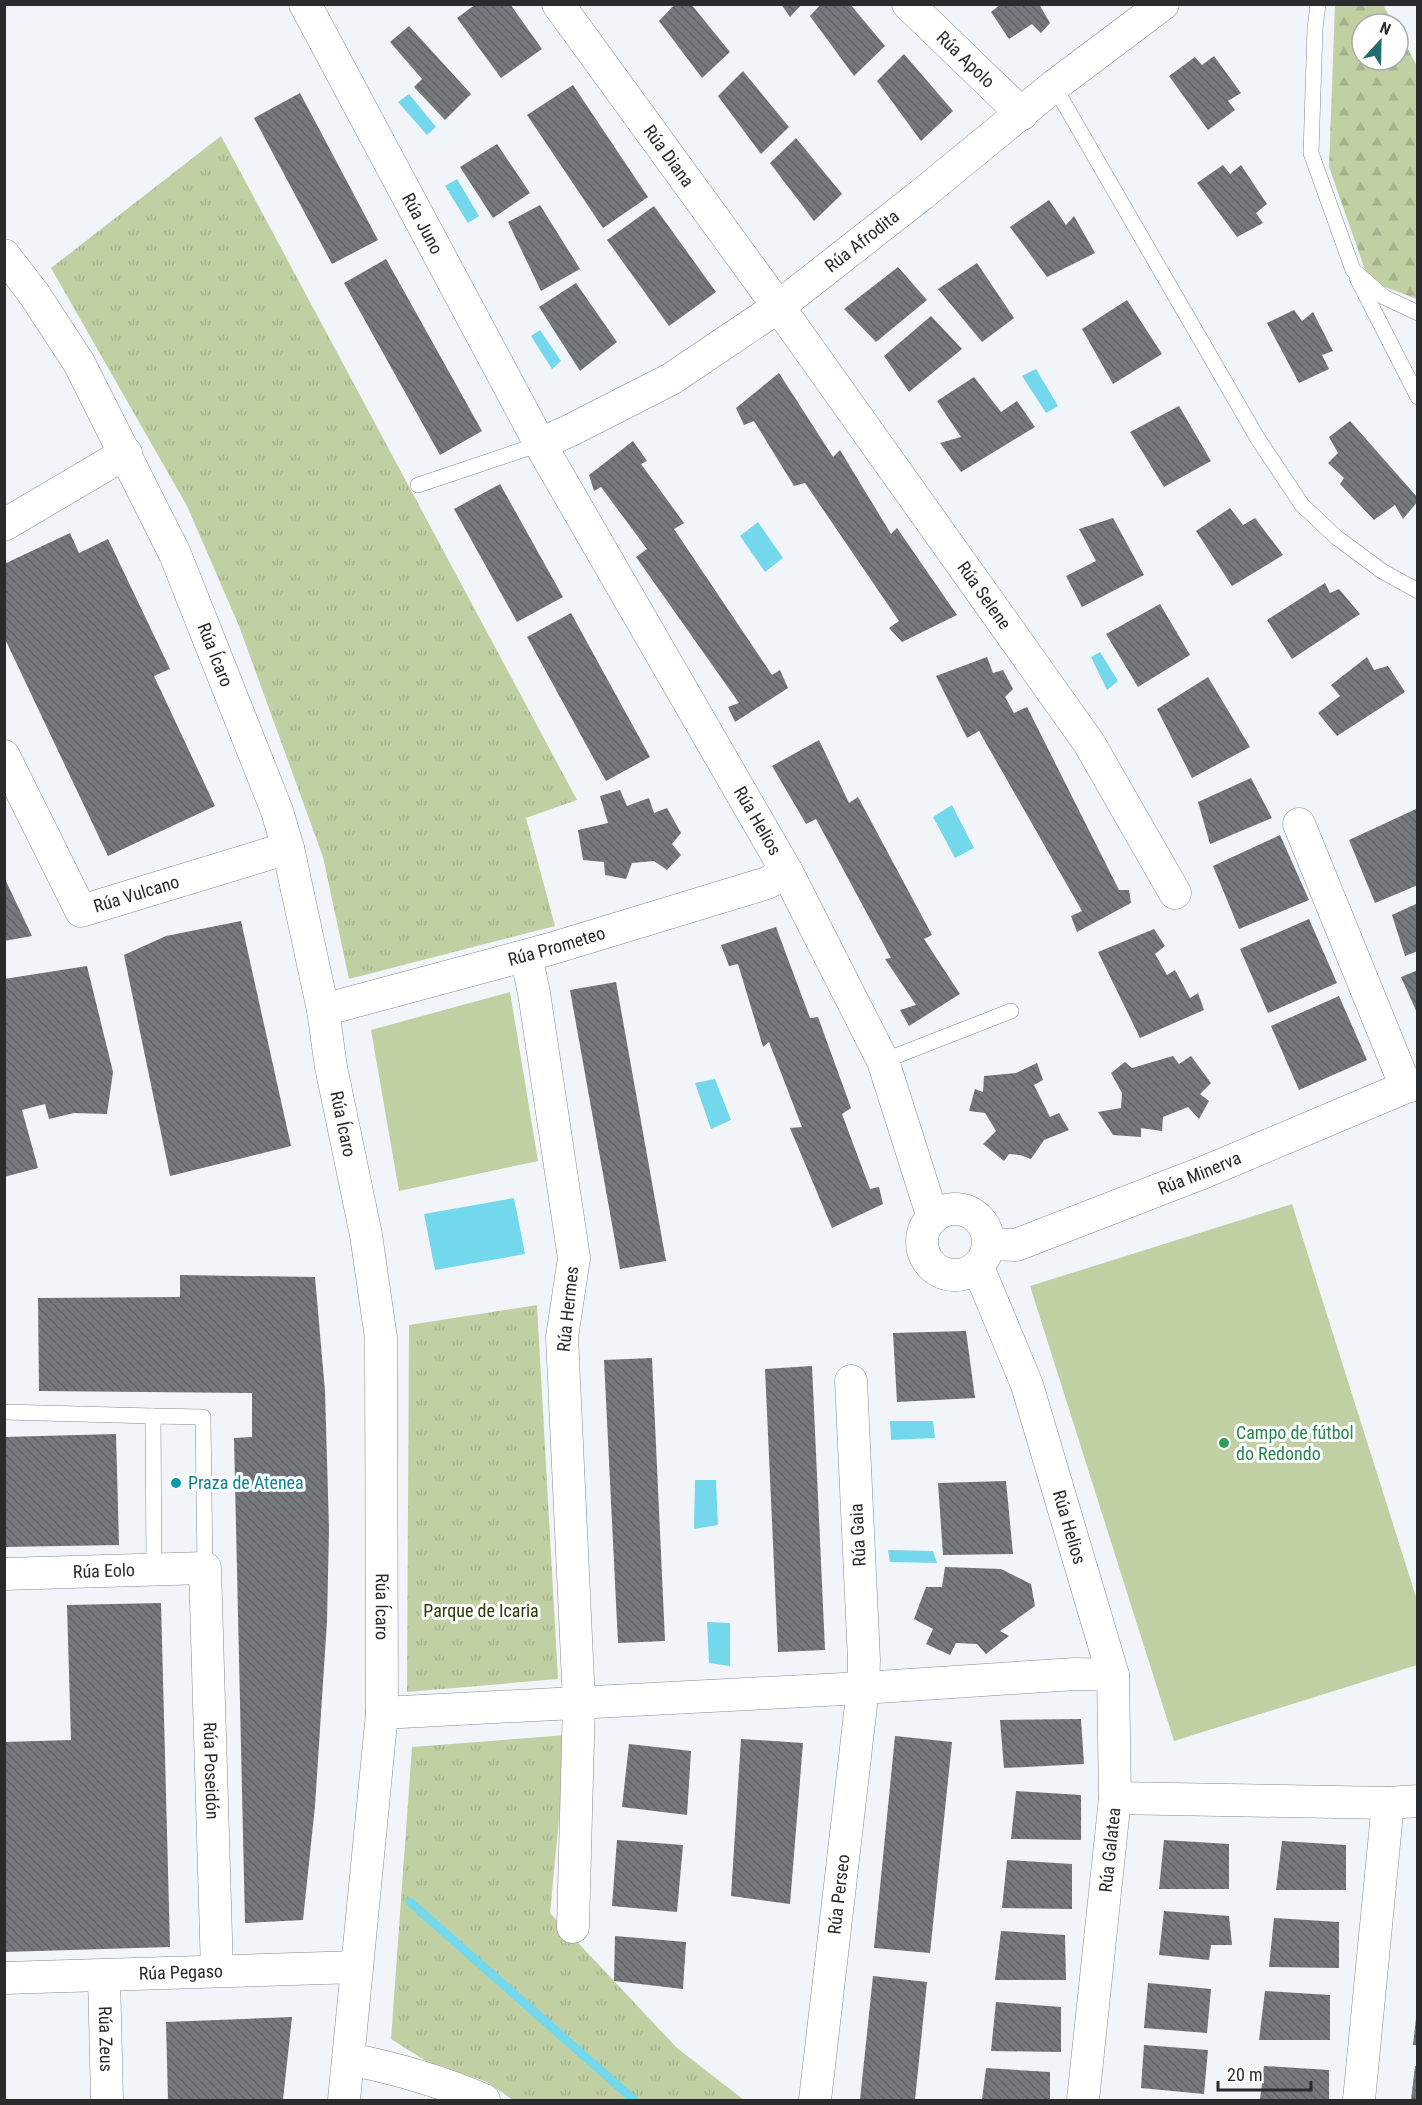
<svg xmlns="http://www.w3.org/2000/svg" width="1422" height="2105" font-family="'Roboto Condensed',sans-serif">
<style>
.grass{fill:#c1d0a3}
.forest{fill:url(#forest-firs)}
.park{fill:url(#park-tufts)}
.water{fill:#73d8ec}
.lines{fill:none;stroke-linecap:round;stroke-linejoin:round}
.stream{stroke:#73d8ec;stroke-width:9}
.building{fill:url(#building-back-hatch)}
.service-casing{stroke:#86898e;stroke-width:16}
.minor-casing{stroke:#86898e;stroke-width:33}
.service{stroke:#fff;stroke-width:15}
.minor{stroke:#fff;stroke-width:32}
.leisure-dot{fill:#2e9e5b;stroke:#fff;stroke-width:2}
.culture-dot{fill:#0f9aa8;stroke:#fff;stroke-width:2}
.labels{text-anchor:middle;stroke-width:6;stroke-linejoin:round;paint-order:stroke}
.street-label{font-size:18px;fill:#292b2d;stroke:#fff}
.leisure-label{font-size:18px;fill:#27864d;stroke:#fff;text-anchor:start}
.culture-label{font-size:18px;fill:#0d838f;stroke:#fff;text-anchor:start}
.park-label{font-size:18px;fill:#2b3700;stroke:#fff}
</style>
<defs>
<pattern id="forest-firs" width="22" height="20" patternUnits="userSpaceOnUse" patternTransform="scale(1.5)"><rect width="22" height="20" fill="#c1d0a3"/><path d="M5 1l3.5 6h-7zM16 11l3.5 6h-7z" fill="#a6b38d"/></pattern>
<pattern id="park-tufts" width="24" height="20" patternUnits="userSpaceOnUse" patternTransform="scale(1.5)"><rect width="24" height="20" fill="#c1d0a3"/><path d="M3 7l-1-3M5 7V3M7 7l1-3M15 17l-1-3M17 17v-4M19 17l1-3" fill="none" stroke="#a6b38d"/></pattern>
<pattern id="building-back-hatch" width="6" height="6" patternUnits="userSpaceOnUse" patternTransform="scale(1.5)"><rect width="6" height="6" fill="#75797e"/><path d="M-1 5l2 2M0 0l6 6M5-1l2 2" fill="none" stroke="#606368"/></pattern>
</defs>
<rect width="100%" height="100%" fill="#f1f5fa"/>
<g class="grass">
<path d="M510,992L538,1161L399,1191L371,1030Z"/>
<path d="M1292,1204L1417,1600V1665L1174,1741L1030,1286Z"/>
</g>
<path class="forest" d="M1335,4L1383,5L1394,24H1362V60H1398V31L1417,66V299L1369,281L1329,167Z"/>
<g class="park">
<path d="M221,136L577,800L526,818L555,926L349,979L323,857L239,626L187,506L51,268Z"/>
<path d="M537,1305L558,1679L407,1692L409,1325Z"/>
<path d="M567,1735L550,1913L677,2048L744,2100H513L487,2082L426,2061L391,2039L412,1747Z"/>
</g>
<g class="water">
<path d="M409,94L436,127L427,135L398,102Z"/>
<path d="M457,179L479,216L468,223L445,186Z"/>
<path d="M540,330L561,361L552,369L531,336Z"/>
<path d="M1036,369L1058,406L1046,413L1022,376Z"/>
<path d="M758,522L783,558L765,572L740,536Z"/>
<path d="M1100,652L1118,681L1107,690L1091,657Z"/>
<path d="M952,805L974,848L955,858L933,817Z"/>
<path d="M715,1079L731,1120L711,1129L695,1083Z"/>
<path d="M514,1198L525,1254L435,1270L424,1214Z"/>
<path d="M890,1421H933L935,1438L891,1440Z"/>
<path d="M695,1480H716L718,1525L694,1529Z"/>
<path d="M888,1550L933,1551L937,1563L890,1562Z"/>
<path d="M707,1622L730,1623V1666L709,1663Z"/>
</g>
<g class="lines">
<path class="stream" d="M410,1902L634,2100"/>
</g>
<g class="building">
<path d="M476,4H510L542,49L501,78L457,18Z"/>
<path d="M675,4H691L730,52L702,78L659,21Z"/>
<path d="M781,4H802L790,17Z"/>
<path d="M821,4H850L885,46L854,76L810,16Z"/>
<path d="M1001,4H1039L1050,23L1041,33L1032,24L1009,39L991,12Z"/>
<path d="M409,26L471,94L445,120L414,87L422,79L390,42Z"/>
<path d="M904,54L953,111L921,141L877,81Z"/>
<path d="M1214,56L1241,93L1228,101L1235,110L1208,130L1169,76L1195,57L1202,65Z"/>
<path d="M743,71L789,127L761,154L718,96Z"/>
<path d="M573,85L648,197L603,228L527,115Z"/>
<path d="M300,93L378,240L332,264L254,118Z"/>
<path d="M796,138L842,194L814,221L770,163Z"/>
<path d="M497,144L530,193L493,218L460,167Z"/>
<path d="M1223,165L1230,174L1241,165L1267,204L1256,213L1263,223L1237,237L1197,183Z"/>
<path d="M1049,200L1066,225L1074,216L1095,253L1047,277L1010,227Z"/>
<path d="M540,205L580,269L541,291L508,222Z"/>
<path d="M654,206L716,292L669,326L607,240Z"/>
<path d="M386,259L482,431L440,455L344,283Z"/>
<path d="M977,263L1014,318L982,342L938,289Z"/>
<path d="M898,267L927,300L876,342L844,309Z"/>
<path d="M576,283L617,342L580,371L539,307Z"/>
<path d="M1127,300L1162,354L1113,384L1082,329Z"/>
<path d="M1294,310L1302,321L1313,312L1333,351L1322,355L1329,369L1299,383L1267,323Z"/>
<path d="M931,316L962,349L909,392L884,356Z"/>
<path d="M779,373L833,457L840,450L891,534L897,528L957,615L902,642L889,628L899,621L805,483L794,486L754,421L744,425L736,408Z"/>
<path d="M974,377L1001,412L1017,401L1035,427L961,472L940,443L961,437L937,401Z"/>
<path d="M1179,406L1211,461L1164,487L1130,432Z"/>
<path d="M1350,421L1418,498V501L1403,519L1395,505L1374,520L1340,484L1344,478L1328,463L1338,453L1329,437Z"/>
<path d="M633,441L647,461L641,464L684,523L674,529L772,675L780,670L788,688L735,722L728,707L739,703L636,557L647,549L601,487L594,491L589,475Z"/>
<path d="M500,484L563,597L517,622L454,509Z"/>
<path d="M1230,508L1243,525L1255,518L1283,555L1232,586L1196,531Z"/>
<path d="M1113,518L1144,575L1082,607L1066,576L1096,561L1079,529Z"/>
<path d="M70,533L79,553L108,539L170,669L154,676L215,806L108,856L4,637V564Z"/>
<path d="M1325,583L1330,593L1339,589L1360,614L1292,659L1267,620Z"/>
<path d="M1160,604L1190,655L1138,687L1106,634Z"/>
<path d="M571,613L650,757L606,781L527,637Z"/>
<path d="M987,657L993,673L1003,670L1013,689L1005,697L1014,713L1027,707L1119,890H1129L1131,903L1077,932L1071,916L1082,911L979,731L967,738L936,676Z"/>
<path d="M1367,657L1374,670L1388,666L1405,692L1337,736L1318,713L1340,696L1331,685Z"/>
<path d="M1208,677L1250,747L1192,778L1157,709Z"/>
<path d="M819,740L849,803L858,797L932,935L924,939L960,994L909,1026L900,1010L916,1005L885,959L891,958L816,819L806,824L772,766Z"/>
<path d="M1251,778L1272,818L1210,844L1198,802Z"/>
<path d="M620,790L627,806L649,798L654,813L667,808L681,833L672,844L681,855L667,870L654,861L632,863L626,879L605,875L604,862L583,860L578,830L608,823L600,796Z"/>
<path d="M1416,809L1418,885L1375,903L1349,840Z"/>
<path d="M1280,835L1309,900L1239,929L1213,866Z"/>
<path d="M4,877L32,936L4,941Z"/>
<path d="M1418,903V951L1405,956L1392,915Z"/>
<path d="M1309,919L1337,983L1268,1013L1240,949Z"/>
<path d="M241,921L291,1146L170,1176L124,955L166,936Z"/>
<path d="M776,927L810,1018L818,1017L851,1108L842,1114L870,1189L879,1187L883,1204L832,1228L790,1128L802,1127L769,1042L763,1047L738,964L729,966L721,945Z"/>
<path d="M1154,929L1165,946L1155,954L1167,975L1175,970L1190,998L1198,993L1204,1010L1140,1038L1098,952Z"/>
<path d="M87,966L113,1072L107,1114L74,1113L49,1119L45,1104L22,1110L38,1168L4,1177V979Z"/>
<path d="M1418,970V1015L1401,977Z"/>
<path d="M616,982L666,1261L620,1269L570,990Z"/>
<path d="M1339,996L1367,1060L1299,1090L1271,1026Z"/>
<path d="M1173,1056L1179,1064L1191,1056L1211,1083L1200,1094L1209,1101L1199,1119L1188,1107L1163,1117L1162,1131L1141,1128V1137L1113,1135L1098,1112L1121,1108L1122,1093L1111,1073L1125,1062L1132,1068Z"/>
<path d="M1037,1063L1043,1080L1034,1085L1050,1117L1059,1113L1069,1130L1044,1140L1031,1159L1020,1155L1009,1154L1004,1161L983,1144L996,1131L985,1113L969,1111L975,1089L983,1092L984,1076L1016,1073Z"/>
<path d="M180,1275L315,1277L325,1391L329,1529L327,1621L315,1806L303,1920L245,1923L234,1438L252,1437V1393L39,1391L38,1298L180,1297Z"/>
<path d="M966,1331L975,1398L897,1402L893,1333Z"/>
<path d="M652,1358L665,1641L618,1643L604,1360Z"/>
<path d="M812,1366L825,1650L778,1652L765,1369Z"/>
<path d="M116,1434L119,1545L4,1547V1437Z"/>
<path d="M1006,1481L1013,1554L943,1555L938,1483Z"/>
<path d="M945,1567L1001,1569L1031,1584L1035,1606L1000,1631L1009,1636L986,1654L977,1644L956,1643L950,1655L926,1644L933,1629L914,1619L926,1587H942Z"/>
<path d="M161,1603L170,1947L4,1952V1742L71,1740L67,1605Z"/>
<path d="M1081,1719L1084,1764L1004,1768L1000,1720Z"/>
<path d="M895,1736L952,1742L930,1953L874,1948Z"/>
<path d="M741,1739L803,1743L790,1904L731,1896Z"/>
<path d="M629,1744L691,1751L687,1815L622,1807Z"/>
<path d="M1016,1791L1081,1795V1840L1011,1839Z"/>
<path d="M617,1840L683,1845L677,1912L612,1906Z"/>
<path d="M1164,1840L1229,1844V1889H1159Z"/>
<path d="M1282,1841L1346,1845V1890H1276Z"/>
<path d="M1007,1860L1072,1864V1909L1002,1908Z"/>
<path d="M1164,1911L1229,1916L1232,1945H1211L1209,1960L1159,1955Z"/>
<path d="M1274,1918L1339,1922V1968L1269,1967Z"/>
<path d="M1001,1931L1065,1935L1066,1980H995Z"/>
<path d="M615,1936L686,1942L683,1989L614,1981Z"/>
<path d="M873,1976L927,1982L915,2100H860Z"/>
<path d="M1148,1983L1211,1989L1207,2033L1144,2028Z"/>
<path d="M1265,1991L1330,1995V2040H1259Z"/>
<path d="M996,2002L1061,2007V2052L991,2051Z"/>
<path d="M292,2017L283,2100H168L166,2022Z"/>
<path d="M1416,2018L1418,2045H1413Z"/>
<path d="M1144,2045L1208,2050L1204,2094L1141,2088Z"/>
<path d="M1264,2066L1329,2070V2100H1260Z"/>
<path d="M1415,2066H1418V2100H1411Z"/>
<path d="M986,2068L1050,2072V2100H982Z"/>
</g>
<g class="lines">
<g class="service-casing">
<g id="service">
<path d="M1318,4L1315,29L1311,153L1353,270L1384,297L1418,313"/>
<path d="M1054,86L1258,439L1302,505L1336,537L1382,571L1418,591"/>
<path d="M1357,278L1418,397"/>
<path d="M418,485L540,444"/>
<path d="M883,1061L1011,1011"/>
<path d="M4,1412L153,1416"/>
<path d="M154,1569L153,1416L203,1417L205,1568"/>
</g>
</g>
<g class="minor-casing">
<g id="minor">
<path id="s1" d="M305,4L540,444L787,872L883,1061L933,1218"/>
<path id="s2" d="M558,4L793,327L1089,743L1175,893"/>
<path id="s3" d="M908,4L1022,114"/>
<path id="s4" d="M4,255L34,294L79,363L175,554L277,811L288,848L323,1010L331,1067L366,1235L381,1338L382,1713L344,2100"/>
<path id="s5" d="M540,444L569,431L671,379L778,307L921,195L1054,86L1163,4"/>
<path d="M4,525L126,453"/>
<path id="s6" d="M4,756L81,911L288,848"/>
<path d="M1299,824L1406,1087"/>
<path d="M526,956L534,993L574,1258L562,1337L579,1702L573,1927"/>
<path id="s7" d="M323,1010L550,949L767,883L787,872"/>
<circle cx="955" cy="1242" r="33"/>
<path id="s8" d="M989,1244L1016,1245L1207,1171L1406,1087L1418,1084"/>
<path id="s9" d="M978,1267L1027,1385L1113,1675L1115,1798L1083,2100"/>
<path id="s10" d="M4,1574L205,1568L217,1971"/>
<path d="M382,1713L863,1688L1075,1674L1113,1675"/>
<path d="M1115,1798L1388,1803L1418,1801"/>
<path id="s11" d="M104,1976L107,2100"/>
<path id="s12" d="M4,1978L357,1967"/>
<path d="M349,2059C395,2068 440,2081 484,2100"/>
<path id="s13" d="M815,2100L863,1688L864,1660L851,1381"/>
<path d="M1359,2100L1388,1803"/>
</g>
</g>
<use href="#service" class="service"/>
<use href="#minor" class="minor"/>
</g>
<circle class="leisure-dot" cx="1224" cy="1443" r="6"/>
<circle class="culture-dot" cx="176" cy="1483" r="6"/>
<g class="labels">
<g class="street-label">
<text dy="6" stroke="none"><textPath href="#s3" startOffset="80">Rúa Apolo</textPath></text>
<text dy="6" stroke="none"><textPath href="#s2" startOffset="188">Rúa Diana</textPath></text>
<text dy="6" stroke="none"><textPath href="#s1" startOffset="249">Rúa Juno</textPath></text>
<text dy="6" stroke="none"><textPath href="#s5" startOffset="382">Rúa Afrodita</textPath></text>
<text dy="6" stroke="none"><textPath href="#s2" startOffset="729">Rúa Selene</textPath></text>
<text dy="6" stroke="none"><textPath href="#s4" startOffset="454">Rúa Ícaro</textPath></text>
<text dy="6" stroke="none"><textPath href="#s1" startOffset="934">Rúa Helios</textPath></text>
<text dy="6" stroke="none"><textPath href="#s6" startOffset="231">Rúa Vulcano</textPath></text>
<text dy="6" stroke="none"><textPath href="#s7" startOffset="242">Rúa Prometeo</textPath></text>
<text dy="6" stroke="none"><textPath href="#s4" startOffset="942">Rúa Ícaro</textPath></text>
<text dy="6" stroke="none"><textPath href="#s8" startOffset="224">Rúa Minerva</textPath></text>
<text transform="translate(568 1309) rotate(-84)" y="6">Rúa Hermes</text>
<text dy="6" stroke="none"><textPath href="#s9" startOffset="276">Rúa Helios</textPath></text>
<text transform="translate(858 1535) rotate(-93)" y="6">Rúa Gaia</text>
<text dy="6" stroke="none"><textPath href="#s10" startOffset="100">Rúa Eolo</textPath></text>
<text dy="6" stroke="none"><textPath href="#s4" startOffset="1428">Rúa Ícaro</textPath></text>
<text dy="6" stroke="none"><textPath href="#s10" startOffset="404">Rúa Poseidón</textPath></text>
<text transform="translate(1110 1850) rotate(-84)" y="6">Rúa Galatea</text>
<text dy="6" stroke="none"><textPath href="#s13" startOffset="207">Rúa Perseo</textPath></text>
<text dy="6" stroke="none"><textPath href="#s12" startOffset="177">Rúa Pegaso</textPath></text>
<text dy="6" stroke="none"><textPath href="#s11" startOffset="63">Rúa Zeus</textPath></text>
</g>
<g class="leisure-label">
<text x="1236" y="1439">Campo de fútbol<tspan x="1236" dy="21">do Redondo</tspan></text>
</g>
<g class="culture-label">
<text x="188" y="1489">Praza de Atenea</text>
</g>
<g class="park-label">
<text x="481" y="1617">Parque de Icaria</text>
</g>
</g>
<rect width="1422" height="2105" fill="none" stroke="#292b2d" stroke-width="12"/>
<g transform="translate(1380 42) rotate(22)"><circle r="28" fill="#ffffff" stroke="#a9aaab" stroke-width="1.5"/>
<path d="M0-4.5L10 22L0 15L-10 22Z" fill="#216d70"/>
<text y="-9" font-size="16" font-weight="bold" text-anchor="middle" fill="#292b2d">N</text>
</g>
<path d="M1218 2081v9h93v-9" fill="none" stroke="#292b2d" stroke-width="3"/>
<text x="1227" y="2081" font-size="18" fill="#292b2d" stroke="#ffffff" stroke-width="4.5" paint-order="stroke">20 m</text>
</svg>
